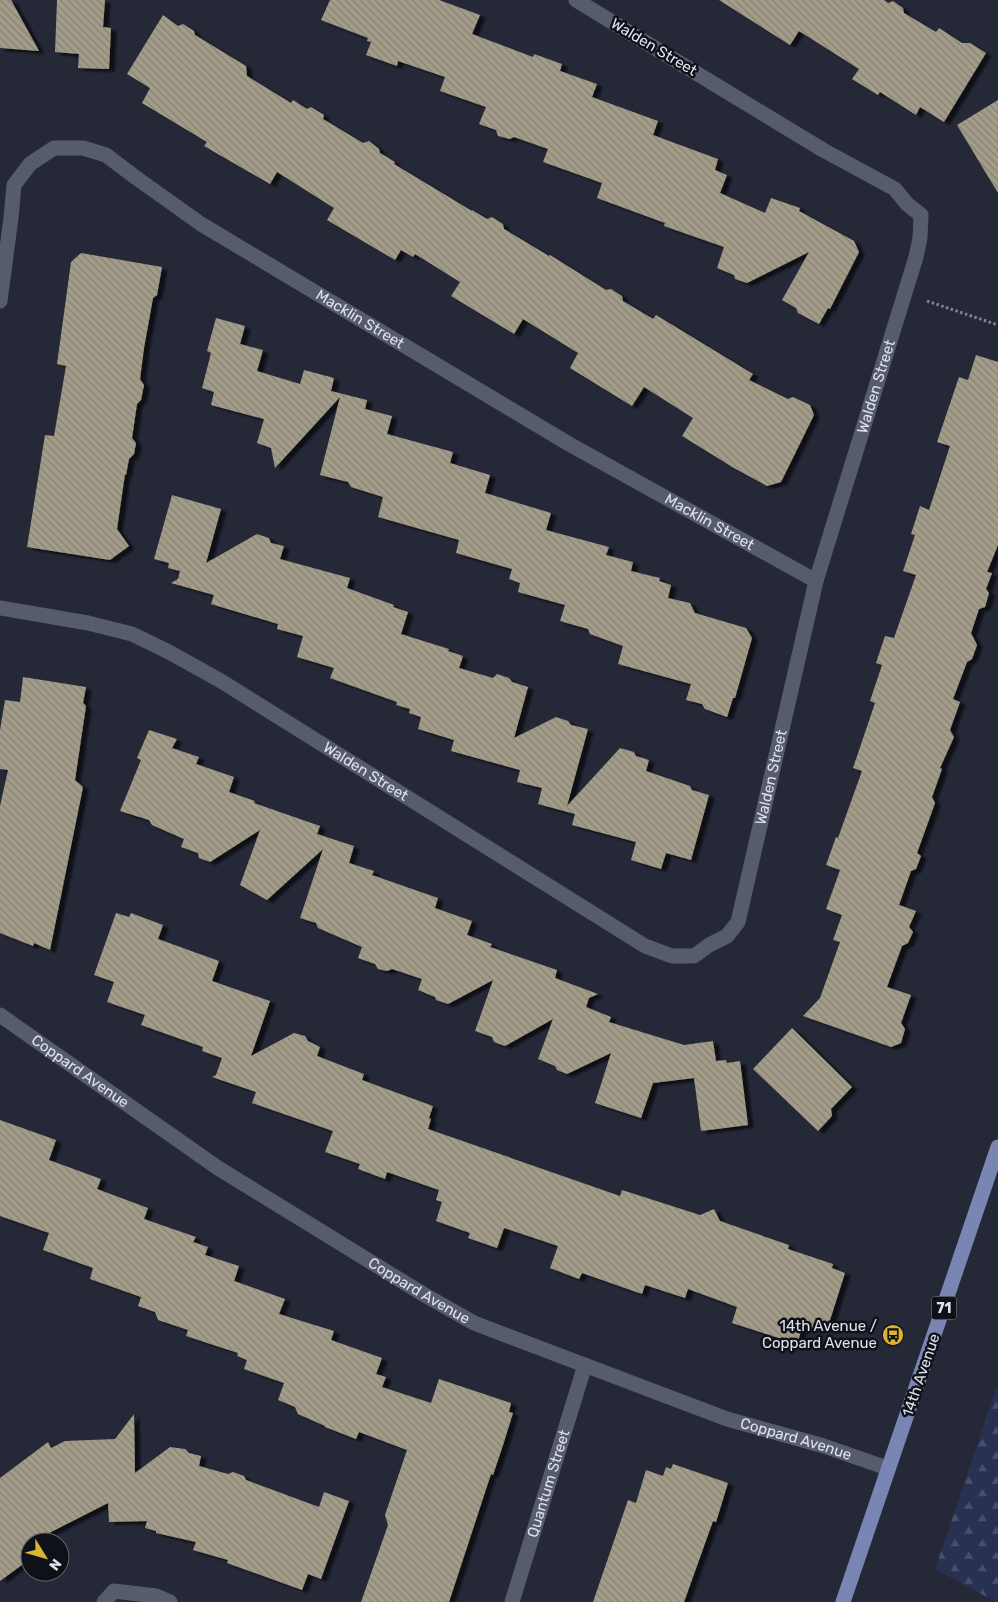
<svg xmlns="http://www.w3.org/2000/svg" width="998" height="1602" font-family="Rubik,sans-serif">
<style>
.forest{fill:url(#forest-firs)}
.building{fill:url(#building-back-hatch);filter:url(#shadow)}
.lines{fill:none;stroke-linecap:round;stroke-linejoin:round}
.path{stroke:#808391;stroke-width:3;stroke-dasharray:2.5 2.5;stroke-linecap:butt}
.street{stroke:#575c6d;stroke-width:15}
.primary{stroke:#7985b3;stroke-width:15}
.labels{text-anchor:middle;stroke-width:5;stroke-linejoin:round;paint-order:stroke}
.shield{fill:#0f1118;stroke:#a1a3ad;stroke-width:1}
.shield-label{font-size:14px;font-weight:bold;fill:#dfe2ed}
.street-label{font-size:15px;fill:#dfe2ed;stroke:#0f1118}
.poi-label{font-size:15px;fill:#dfe2ed;stroke:#0f1118;text-anchor:end}
</style>
<defs>
<pattern id="forest-firs" width="22" height="20" patternUnits="userSpaceOnUse" patternTransform="scale(1.25)"><rect width="22" height="20" fill="#293153"/><path d="M5 1l3.5 6h-7zM16 11l3.5 6h-7z" fill="#484f6c"/></pattern>
<pattern id="building-back-hatch" width="6" height="6" patternUnits="userSpaceOnUse" patternTransform="scale(1.25)"><rect width="6" height="6" fill="#a39c89"/><path d="M-1 5l2 2M0 0l6 6M5-1l2 2" fill="none" stroke="#868275"/></pattern>
<filter id="shadow"><feDropShadow dx="5.5" dy="3" stdDeviation="1" flood-color="#0009"/></filter>
</defs>
<rect width="100%" height="100%" fill="#242837"/>
<path class="forest" d="M998,1384V1602H996L935,1569Z"/>
<g class="building">
<path d="M0,0H11L39,51L0,48Z"/>
<path d="M57,0H105L103,27L111,28L109,69L78,68L79,54L55,52Z"/>
<path d="M330,0H439L480,15L472,34L533,57L534,54L562,64L560,71L597,84L592,97L658,121L653,135L718,159L715,170L727,175L720,193L765,213L771,198L800,208L799,211L854,241L859,252L830,309L828,308L819,324L798,313L796,308L782,300L809,252L747,283L735,279L734,275L717,268L724,247L664,226L665,223L597,198L602,183L543,162L548,149L514,137L510,139L498,136L496,130L479,124L486,107L440,91L445,77L398,61L397,66L366,55L371,42L367,41L368,38L321,20Z"/>
<path d="M719,0H884L888,3L893,1L903,8L904,13L936,32L939,28L962,43H970L986,53L944,122L920,107L916,115L880,92L878,95L852,79L859,69L799,31L790,45Z"/>
<path d="M163,15L178,26L183,24L194,31L195,35L246,66L247,76L291,103L293,100L307,109L311,107L324,115L323,119L363,143L369,141L379,149L380,153L395,162L394,164L472,211V210L487,219L492,217L503,224L504,229L549,256L550,255L606,290L611,289L622,296L623,301L653,319L656,315L753,374L749,380L788,399L793,397L810,405L814,415L781,482L767,486L734,468L682,436L693,418L644,387L632,406L570,368L578,353L523,319L514,334L451,296L460,282L415,254L413,257L401,250L395,260L327,220L334,208L277,172L270,184L204,146L207,142L142,103L150,88L127,74Z"/>
<path d="M998,100V193L957,125Z"/>
<path d="M81,253L162,267L157,295L153,298L144,348L140,379L144,385L141,400L137,404L132,438L136,443L134,454L129,459L126,475L125,474L117,529L129,546L110,560L27,547L45,435L54,436L66,366L57,364L71,262Z"/>
<path d="M216,318L245,326L240,344L263,350L257,371L300,384L304,370L334,378L331,391L367,400L365,409L392,416L387,434L453,452L450,463L490,475L485,493L551,513L546,530L609,547L606,555L633,562L631,571L660,578L659,581L671,585L668,598L690,603L695,613L746,628L752,638L735,698H733L727,717L705,709L702,704L686,700L691,684L618,664L623,646L590,634L588,629L560,621L565,605L518,592L520,583L509,579L512,569L456,553L459,540L378,517L383,497L351,487L348,482L320,475L340,397L275,468L271,448L257,443L264,419L211,405L214,392L202,388L211,353L207,351Z"/>
<path d="M976,355L998,362V545L987,572L992,573L986,589L989,593L985,607L979,609L971,633L977,645L972,659L967,662L953,699L960,702L950,730L954,737L940,768L942,769L932,797L935,803L917,853L921,856L916,869L911,871L899,905L916,911L909,927L913,932L908,943L902,946L887,987L911,995L901,1023L905,1029L901,1043L891,1047L803,1016L820,998L840,942L833,940L842,915L826,909L840,870L826,865L836,837L838,838L862,771L853,768L875,703L870,701L882,665L876,663L885,636L894,638L916,575L903,571L915,535L911,534L920,506L929,510L950,446L937,442L959,377L968,380Z"/>
<path d="M172,495L221,509L206,563L257,534L269,538L271,543L284,546L280,559L350,578L347,588L394,605L393,607L408,612L401,634L449,649L448,651L463,656L459,668L493,678L497,674L509,678L512,682L528,687L514,738L556,717L568,721L571,725L588,729L567,806L620,748L634,752L636,756L649,760L646,771L690,786L692,790L709,795L691,860L666,853L661,869L631,860L636,842L572,825L575,814L538,804L542,788L517,782L520,770L451,751L454,740L418,729L421,717L409,713L410,709L396,705L397,702L330,678L334,668L297,657L303,636L277,629L278,624L211,604L214,595L171,583L178,579L180,571L168,568L169,563L154,559Z"/>
<path d="M23,677L86,687L83,703L86,706L75,780L83,787L50,950L34,943L33,946L0,933V806L8,770L0,769V730L5,700L20,702Z"/>
<path d="M149,730L177,739L172,748L199,757L196,764L234,777L229,792L255,801L254,803L320,826L317,834L354,846L349,863L374,871L372,875L438,898L435,908L472,921L467,935L492,944L490,947L557,970L555,978L598,994L589,998L586,1007L611,1017L609,1022L684,1045L713,1041L716,1061L726,1060L727,1063L740,1061L748,1125L701,1131L694,1078L653,1083L641,1118L595,1103L611,1053L567,1074L557,1070L555,1066L538,1059L553,1019L505,1046L494,1042L492,1037L475,1031L493,980L448,1004L436,1000L435,997L418,990L422,979L392,969L387,971L378,969L375,964L358,958L362,947L318,928L316,923L300,918L323,849L267,900L240,885L260,830L210,862L199,858L198,853L181,847L184,839L152,825L149,820L120,811L141,760L137,758Z"/>
<path d="M116,913L129,917L131,913L163,925L158,939L219,961L212,981L270,1001L251,1056L294,1033L305,1036L308,1041L320,1047L317,1056L364,1074L362,1080L433,1106L429,1118L431,1119L428,1129L620,1196L622,1190L700,1215L714,1209L720,1221L789,1245L788,1249L833,1264L832,1268L845,1273L830,1320L814,1329L803,1325L797,1344L732,1323L737,1307L688,1289L685,1298L645,1285L642,1294L582,1273L579,1279L550,1268L558,1246L504,1228L497,1248L468,1238L470,1233L436,1221L442,1202L436,1200L439,1190L387,1172L385,1179L358,1169L360,1164L325,1152L333,1131L252,1103L256,1092L212,1077L216,1075L222,1058L202,1051L203,1047L141,1025L145,1015L107,1002L114,982L94,975Z"/>
<path d="M792,1028L852,1087L831,1109L832,1116L818,1131L753,1069Z"/>
<path d="M0,1120L56,1140L49,1160L101,1179L97,1189L148,1208L144,1219L196,1237L193,1242L208,1247L205,1255L239,1266L234,1281L285,1299L279,1314L334,1331L331,1340L382,1358L376,1374L386,1377L382,1387L431,1403L439,1379L511,1403L509,1412L513,1413L503,1445L493,1475L491,1474L449,1602H361L388,1525L385,1515L407,1450L359,1432L356,1439L325,1427V1426L298,1414L295,1407L278,1400L284,1383L244,1369L247,1360L237,1356L238,1353L186,1336L188,1330L158,1320L155,1312L138,1306L141,1297L90,1279L93,1268L43,1250L49,1233L0,1216Z"/>
<path d="M134,1414L135,1473L170,1447L185,1449L189,1453L201,1456L199,1466L228,1474L233,1472L244,1476L246,1480L319,1507L324,1492L349,1501L321,1579L308,1574L302,1590L227,1563L228,1560L193,1550L196,1542L156,1533V1531L145,1528L147,1521L109,1522L108,1503L49,1533L55,1542H30V1559L0,1581V1478L48,1442L51,1448L65,1441L115,1439Z"/>
<path d="M673,1464L728,1483L716,1522L713,1521L684,1602H593L628,1500L636,1503L646,1470L663,1476L666,1467L671,1469Z"/>
</g>
<g class="lines">
<path class="path" d="M927,301L998,325"/>
<g class="street">
<path id="s1" d="M0,301L11,218L14,185L30,164L54,148H83L106,155L135,177L201,224L569,444L816,581"/>
<path id="s2" d="M0,608L88,623L132,634L169,652L221,681L645,946L672,956H694L709,945L727,936L738,922L816,581L916,257L920,238L921,215L907,204L895,189L823,150L576,0"/>
<path id="s3" d="M0,1015L218,1168L423,1294L474,1323L727,1419L824,1446L887,1468"/>
<path d="M104,1602L114,1591L156,1596L170,1602"/>
<path id="s4" d="M512,1602L585,1365"/>
</g>
<path class="primary" d="M843,1602L998,1147"/>
</g>
<defs>
<g id="bus-disc" transform="scale(1.125)"><circle r="9.5" fill="#d9b334" stroke="#0f1118"/><path d="M-5-6H5V4H4V6H2V4H-2V6H-4V4H-5ZM-3.5-4V0h7V-4ZM-3.5 1.2v1.5H-2V1.2ZM2 1.2v1.5H3.5V1.2Z" fill="#111"/></g>
</defs>
<g fill-rule="evenodd">
<use href="#bus-disc" x="893" y="1335"/>
</g>
<g class="labels">
<rect class="shield" x="931.5" y="1296.5" width="25" height="23" rx="4"/>
<g class="shield-label">
<text x="944" y="1313">71</text>
</g>
<g class="street-label">
<text transform="translate(654 47) rotate(31)" y="5">Walden Street</text>
<text dy="5" stroke="none"><textPath href="#s1" startOffset="528">Macklin Street</textPath></text>
<text dy="5" stroke="none"><textPath href="#s2" startOffset="1396">Walden Street</textPath></text>
<text dy="5" stroke="none"><textPath href="#s1" startOffset="932">Macklin Street</textPath></text>
<text dy="5" stroke="none"><textPath href="#s2" startOffset="406">Walden Street</textPath></text>
<text dy="5" stroke="none"><textPath href="#s2" startOffset="991">Walden Street</textPath></text>
<text dy="5" stroke="none"><textPath href="#s3" startOffset="98">Coppard Avenue</textPath></text>
<text dy="5" stroke="none"><textPath href="#s3" startOffset="502">Coppard Avenue</textPath></text>
<text transform="translate(921 1375) rotate(-71)" y="5">14th Avenue</text>
<text dy="5" stroke="none"><textPath href="#s3" startOffset="908">Coppard Avenue</textPath></text>
<text dy="5" stroke="none"><textPath href="#s4" startOffset="124">Quantum Street</textPath></text>
</g>
<g class="poi-label">
<text x="877" y="1331">14th Avenue /<tspan x="877" dy="17">Coppard Avenue</tspan></text>
</g>
</g>
<g transform="translate(45 1557) rotate(127)"><circle r="24" fill="#0f1118" stroke="#62656d"/>
<path d="M0-4L9 19L0 12L-9 19Z" fill="#d9b334"/>
<text y="-8" font-size="14" font-weight="bold" text-anchor="middle" fill="#dfe2ed">N</text>
</g>
</svg>
